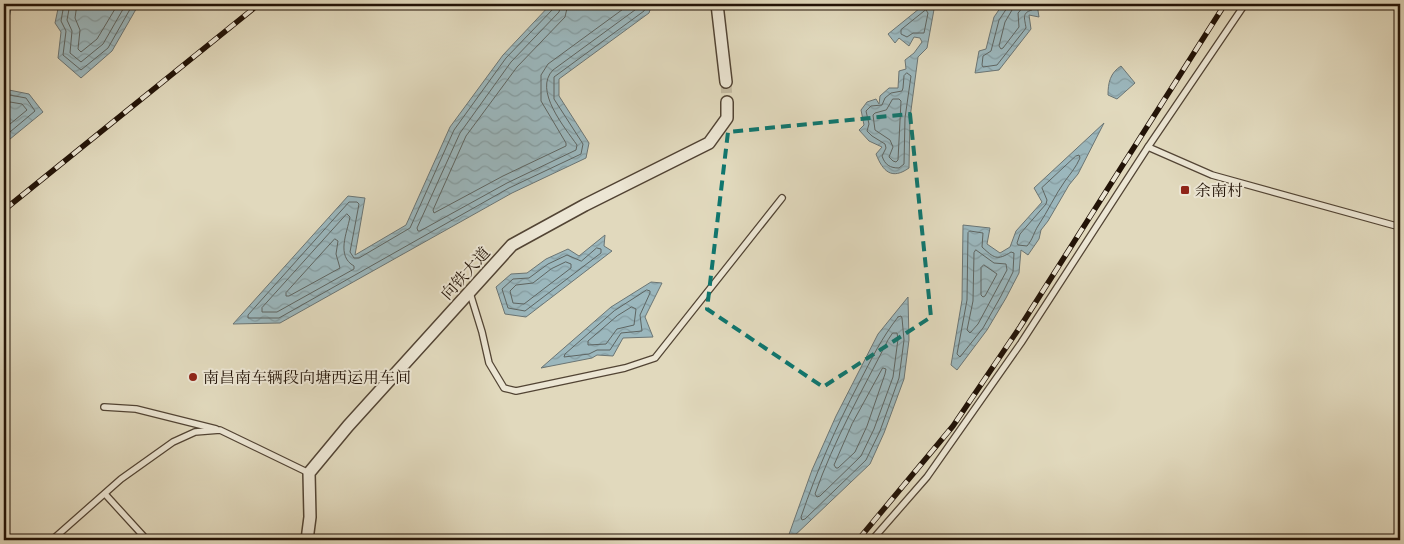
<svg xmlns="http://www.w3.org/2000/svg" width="1404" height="544" font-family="'IM FELL French Canon','Noto Serif SC',serif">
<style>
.water{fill:url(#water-waves);stroke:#6b7574}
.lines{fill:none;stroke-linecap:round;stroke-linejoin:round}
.shore{stroke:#5e6562;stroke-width:1}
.minor-tunnel{stroke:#c4bba2;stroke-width:11;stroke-dasharray:11 5.5;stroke-linecap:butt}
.service-casing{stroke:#524434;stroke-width:8}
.minor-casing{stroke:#524434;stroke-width:14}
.service{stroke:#ece6d4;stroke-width:5.5}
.minor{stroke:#ece6d4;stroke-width:11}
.rail-casing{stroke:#221307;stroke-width:5.5}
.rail{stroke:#ece6d4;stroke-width:4;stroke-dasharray:11;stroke-linecap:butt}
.marked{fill:none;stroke:#0f766e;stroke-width:4;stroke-dasharray:10 6;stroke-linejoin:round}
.poi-dot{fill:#8f2418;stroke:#ece6d4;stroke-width:2}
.labels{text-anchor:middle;stroke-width:4;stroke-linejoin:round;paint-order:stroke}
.poi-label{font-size:16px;fill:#221307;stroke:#ece6d4;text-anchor:start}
.street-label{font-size:16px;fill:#221307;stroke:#ece6d4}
</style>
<defs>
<pattern id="water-waves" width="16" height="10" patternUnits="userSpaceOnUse" patternTransform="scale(1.25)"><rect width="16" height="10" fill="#9bb7bd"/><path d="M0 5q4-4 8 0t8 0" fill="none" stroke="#859ca1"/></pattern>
</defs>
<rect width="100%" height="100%" fill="#e1d9bd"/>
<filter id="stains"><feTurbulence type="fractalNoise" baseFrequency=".004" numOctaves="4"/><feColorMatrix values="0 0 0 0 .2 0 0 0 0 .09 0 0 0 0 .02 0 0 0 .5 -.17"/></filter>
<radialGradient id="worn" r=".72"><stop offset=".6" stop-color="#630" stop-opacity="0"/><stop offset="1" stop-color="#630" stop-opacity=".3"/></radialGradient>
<g class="water">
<path d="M4,4H12L9,18L4,19Z"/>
<path d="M59,4H139L112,51L81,78L58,58L61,32L55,23Z"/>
<path d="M551,4H652L649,13L559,79V96L589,143L586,158L512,193L280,323L233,324L348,196L365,198L355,255L406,225L450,127L503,55Z"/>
<path d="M925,4H935L927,48L918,57L910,118L909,168C892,180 883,172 876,154L882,147L869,141L859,130L864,125L861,110L867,102L876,99L879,104L880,96L889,88H898L899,71L906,69L905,60L914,53L922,42L920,38L914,37L909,46L899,38L895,43L888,34Z"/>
<path d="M1003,4H1037L1039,17L1029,15L1031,29L999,70L975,73L979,51L986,49L994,17Z"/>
<path d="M1121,66L1135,83L1117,99L1108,95C1108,83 1110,73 1121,66Z"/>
<path d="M4,89L29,94L43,112L4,144Z"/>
<path d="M1104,123L1078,174L1069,185L1048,221L1041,230L1039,239L1028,255L1021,250L1019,273L1006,298L987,330L957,370L951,365L962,300L963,225L990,228L987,244L1000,253L1010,247L1016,231L1042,202L1034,188Z"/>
<path d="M605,235L604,246L612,251L526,317L505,314L496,287L511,274L527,273L546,259L568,249L579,256Z"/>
<path d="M651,282L662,283L645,317L653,337L623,338L613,356L597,355L592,358L541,368L611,307Z"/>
<path d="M908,297L909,340L904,379L884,433L870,464L790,540H787L812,470L836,416L878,334Z"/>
</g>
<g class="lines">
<g class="shore">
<path d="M64,4L61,21L66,31L63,55L81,70L108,48L133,4"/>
<path d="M70,4L67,20L72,31L70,53L81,62L103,44L126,4"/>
<path d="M77,4L75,18L80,30L78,49L81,52L97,39L118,4"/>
<path d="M555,4L553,9L506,58L454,130L410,228L359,258H354L350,252L359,204L357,202H349L248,315V318H279L509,188L581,154L583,144L554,99V77L644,11L647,4"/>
<path d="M561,4L559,12L511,62L460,133L417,228L418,231H420L507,183L576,150L577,145C565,128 533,90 553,70L639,7L641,4"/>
<path d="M568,4L565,17L517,67L466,136L433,210L434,213L503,176L566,146V143L541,101V75L548,64L630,4"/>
<path d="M1007,4V8L999,20L991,51L983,56L982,65L983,67L997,65L1026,28C1025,19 1021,13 1032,10V4"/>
<path d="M1013,4L1012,10L1005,22L999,46L1001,49L1003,48L1019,27L1018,13L1026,4"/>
<path d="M926,10L928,13L924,33H913L907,37L901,34V30Z"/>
<path d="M907,73L911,76L905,118L904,164L899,168C890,168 885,165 882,156L886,148L885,144L872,136L867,131L869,124L866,111L871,106L882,105L885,98L891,93L902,91L903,88L904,76Z"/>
<path d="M4,94L26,98L35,111L4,137"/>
<path d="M893,99H899L901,101L898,160L896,162L893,161L889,157L893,147L890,140L875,130L873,115L875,113L886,110Z"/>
<path d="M4,101L22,104L27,110L4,129"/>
<path d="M1076,156L1079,155L1080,158C1076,167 1071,173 1065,181C1055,195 1048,211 1038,226C1034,232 1033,239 1027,246L1018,245L1017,243L1020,234L1046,204L1047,200L1042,188Z"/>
<path d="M347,214L350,217C347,233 336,256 354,266V269L277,312H262V308Z"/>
<path d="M970,231L983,233L982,247C994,258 997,261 1011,252L1014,253L1013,272L1001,296L983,328L960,357L957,354L967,300L968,233Z"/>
<path d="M335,239L338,241L336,254L340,268L289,296H286V293Z"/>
<path d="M597,248L601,249V253L525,311L508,308L502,289L513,279L529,278L548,264L567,255L581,261Z"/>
<path d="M976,250L994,263L1006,264L1007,270L978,324L970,333L967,330L973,301L974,253Z"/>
<path d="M566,262L571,264V268L524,304L513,303L510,291L516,285L533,283L551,269Z"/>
<path d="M984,265L997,274L985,296L983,297L981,295V268Z"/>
<path d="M647,290L650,291V293L640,315L642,331L621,333L610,350H597L589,354L564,357L565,354L614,311Z"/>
<path d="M632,307L636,309L634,325L617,329L606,344L588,345V341L617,316Z"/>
<path d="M898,317L901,316L902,318L904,340L899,378L880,431L866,460L805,519L802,520L801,517C817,470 836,427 859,383C872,358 881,339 898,317Z"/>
<path d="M893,333H897L898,339L893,377L874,429L861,456L820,496L817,497L815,494C834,440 862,391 888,340Z"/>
<path d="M883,368L886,369L885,374L867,426L855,452L838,468H836L834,465L852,424Z"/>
</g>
<path class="minor-tunnel" d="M726,82L727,102"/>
<g class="service-casing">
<g id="service">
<path d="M1148,147L1212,175L1400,227"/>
<path d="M470,293L482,332L489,363L504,388L516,391L625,368L655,358L782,198"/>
<path d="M104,407L136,409L216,429"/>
<path d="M105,494L147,540"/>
<path d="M52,540L121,479L173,442L195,432L220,430L309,473"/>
<path d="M872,540L927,477L1021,343L1148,147L1245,4"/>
</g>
</g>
<g class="minor-casing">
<g id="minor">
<path d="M717,4L726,82"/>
<path d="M307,540L310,517L309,473L348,426L512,245L585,205L709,143L727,118V102"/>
</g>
</g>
<use href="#service" class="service"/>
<use href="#minor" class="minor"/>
<g class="rail-casing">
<g id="rail">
<path d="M4,210L259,4"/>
<path d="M858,540L953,426L1020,327L1225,4"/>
</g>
</g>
<use href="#rail" class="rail"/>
</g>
<path class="marked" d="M910,114L931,317L823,387L707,309L728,132Z"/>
<g class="poi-dot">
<rect x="1180" y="185" width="10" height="10" rx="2.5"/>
<circle cx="193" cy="377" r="5"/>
</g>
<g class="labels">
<g class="poi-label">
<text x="1195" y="196">余南村</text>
<text x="203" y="383">南昌南车辆段向塘西运用车间</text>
</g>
<g class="street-label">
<text transform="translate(465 273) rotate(-48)" y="6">向铁大道</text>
</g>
</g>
<rect width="1404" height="544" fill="none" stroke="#e1d9bd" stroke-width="20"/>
<rect x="5" y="5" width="1394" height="534" fill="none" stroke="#221307" stroke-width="2.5"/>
<rect x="10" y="10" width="1384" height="524" fill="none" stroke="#221307"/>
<rect width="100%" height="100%" filter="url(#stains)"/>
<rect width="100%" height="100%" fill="url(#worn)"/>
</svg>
